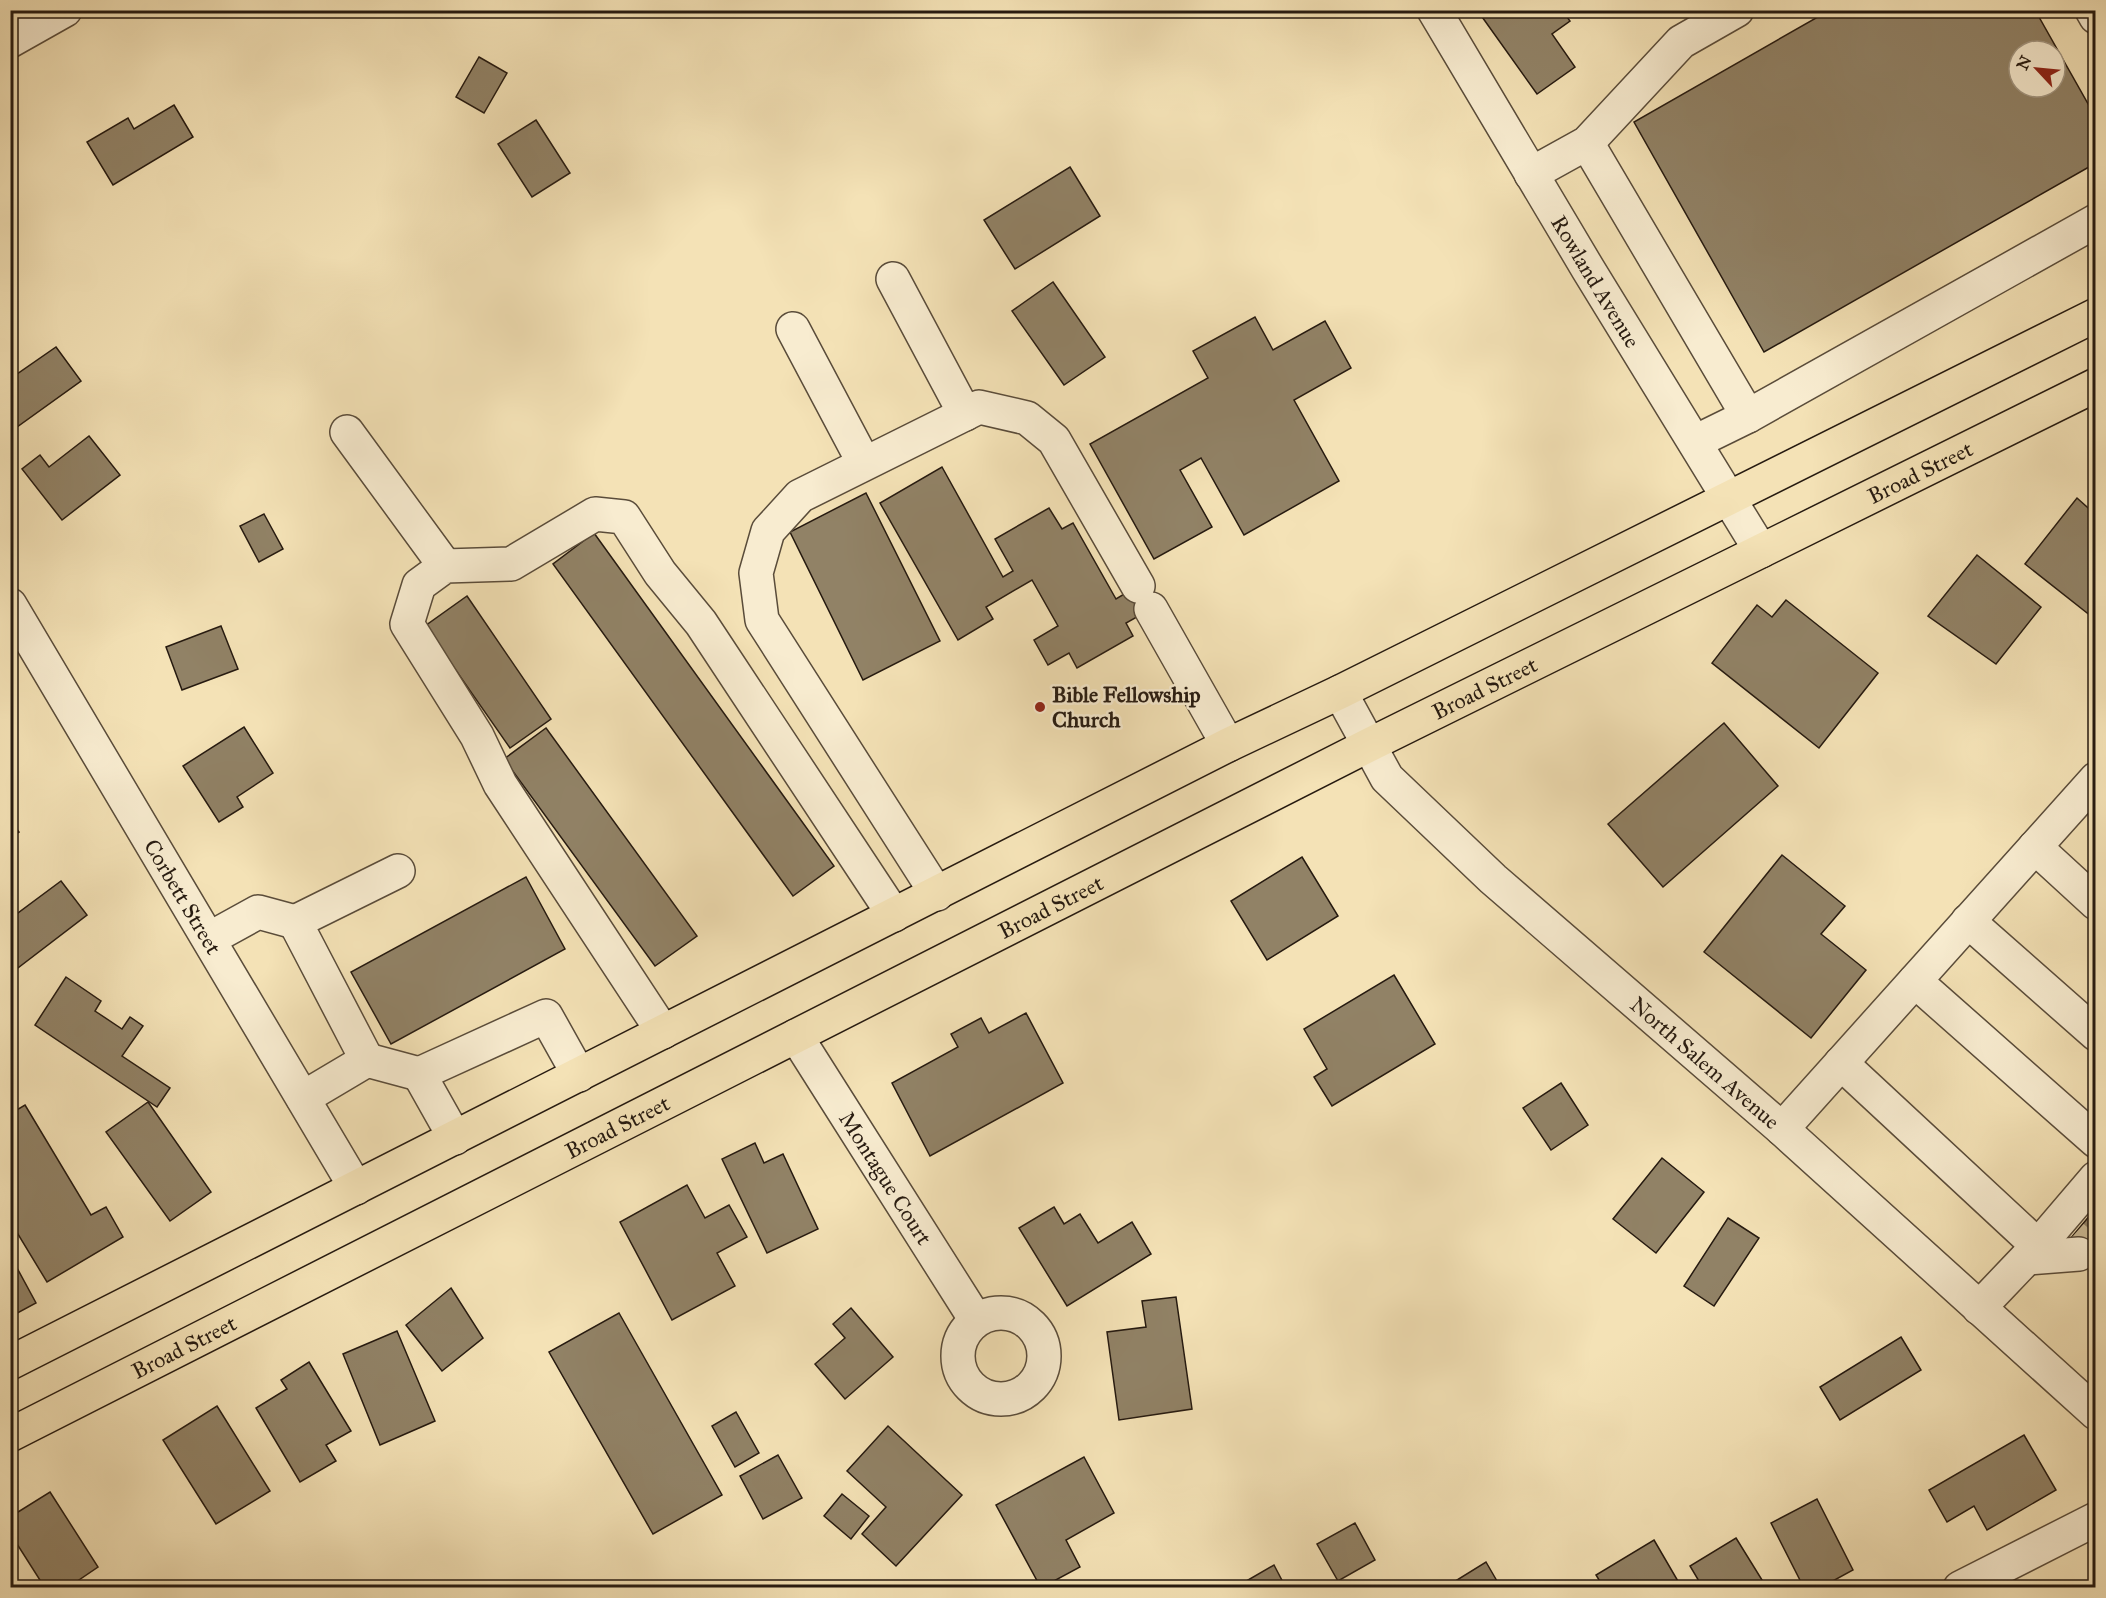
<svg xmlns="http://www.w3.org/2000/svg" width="2106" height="1598" font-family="'IM FELL Great Primer',serif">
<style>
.building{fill:#918266;stroke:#261a10;stroke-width:1.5;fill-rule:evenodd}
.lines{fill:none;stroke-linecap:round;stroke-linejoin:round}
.minor-tunnel{stroke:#cbba95;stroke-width:33;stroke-dasharray:33 16;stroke-linecap:butt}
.minor-casing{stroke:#5a4c3a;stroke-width:36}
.major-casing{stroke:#261a10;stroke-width:36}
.minor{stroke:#f8ecd0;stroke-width:33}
.major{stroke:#f4e2b6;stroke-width:33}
.poi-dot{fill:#8f2418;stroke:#f8ecd0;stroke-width:2}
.labels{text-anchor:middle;stroke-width:5;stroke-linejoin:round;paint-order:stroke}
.street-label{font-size:22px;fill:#261a10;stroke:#f8ecd0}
.poi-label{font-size:22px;font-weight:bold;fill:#261a10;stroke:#f8ecd0;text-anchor:start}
</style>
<rect width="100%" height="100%" fill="#f4e2b6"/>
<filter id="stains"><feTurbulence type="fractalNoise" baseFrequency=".00333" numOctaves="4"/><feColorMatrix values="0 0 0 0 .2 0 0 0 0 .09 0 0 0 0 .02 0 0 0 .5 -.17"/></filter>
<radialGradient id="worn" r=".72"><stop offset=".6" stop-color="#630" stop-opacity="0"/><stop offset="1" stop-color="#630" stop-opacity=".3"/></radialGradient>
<g class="building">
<path d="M1484,10H1562L1570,21L1552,34L1575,67L1537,94L1480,14Z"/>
<path d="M1830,10H2035L2096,118V163L1764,352L1634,122ZM2019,51H2055V87H2019Z"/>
<path d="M479,57L507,73L484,113L456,97Z"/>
<path d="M174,105L193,137L113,185L87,142L128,118L134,129Z"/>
<path d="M536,120L570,173L532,197L498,144Z"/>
<path d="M1070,167L1100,216L1015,269L984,220Z"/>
<path d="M1053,282L1105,357L1064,385L1012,311Z"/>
<path d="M1255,317L1273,350L1325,321L1351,368L1294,400L1339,481L1244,535L1201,458L1180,470L1212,527L1154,559L1090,444L1208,378L1193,351Z"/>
<path d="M56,347L81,381L10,432V379Z"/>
<path d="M89,436L120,475L62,520L22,469L40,455L49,467Z"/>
<path d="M942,467L1003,577L1013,571L995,539L1049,508L1062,529L1073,523L1116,599L1146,581L1160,604L1126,623L1133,636L1077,668L1069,653L1048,665L1034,640L1058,626L1032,580L986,607L993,619L958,640L880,503Z"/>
<path d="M866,493L940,641L863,680L790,532Z"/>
<path d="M2077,498L2096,515V620L2025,564Z"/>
<path d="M264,514L283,549L259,562L240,526Z"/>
<path d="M594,533L834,866L793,896L553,564Z"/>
<path d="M1977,555L2041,607L1996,664L1928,616Z"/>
<path d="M467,596L551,719L510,748L425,626Z"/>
<path d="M1786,600L1878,673L1819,748L1712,663L1757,605L1772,617Z"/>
<path d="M221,626L238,669L182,690L166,647Z"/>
<path d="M1724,723L1778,786L1663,887L1608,824Z"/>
<path d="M244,727L273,773L237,797L243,807L219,822L183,766Z"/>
<path d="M546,728L697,936L655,966L504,759Z"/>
<path d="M10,820L19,832L10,838Z"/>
<path d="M1782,855L1845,906L1821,934L1866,970L1811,1038L1704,952Z"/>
<path d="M1302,857L1338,916L1267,960L1231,901Z"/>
<path d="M526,877L565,949L391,1044L351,972Z"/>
<path d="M61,881L87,915L10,974V919Z"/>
<path d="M1394,975L1435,1044L1332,1106L1314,1077L1327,1069L1304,1029Z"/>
<path d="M66,977L101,1001L95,1011L122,1029L130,1017L143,1026L122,1056L170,1088L157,1107L35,1025Z"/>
<path d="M1026,1013L1063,1083L930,1156L892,1083L958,1047L951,1034L981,1018L989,1033Z"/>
<path d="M1561,1083L1588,1125L1551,1150L1523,1108Z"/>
<path d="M148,1102L211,1192L170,1221L106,1132Z"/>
<path d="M25,1105L91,1215L106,1207L123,1237L47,1282L10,1221V1114Z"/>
<path d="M755,1143L764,1163L783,1154L818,1229L767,1253L722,1159Z"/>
<path d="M1662,1158L1704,1192L1656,1253L1613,1219Z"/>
<path d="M687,1185L705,1218L729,1205L747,1237L717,1253L735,1286L672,1320L620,1222Z"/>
<path d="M1054,1207L1064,1224L1080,1214L1098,1243L1132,1222L1151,1254L1067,1306L1019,1228Z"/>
<path d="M2096,1208V1269L2066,1244Z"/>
<path d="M1728,1218L1759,1238L1714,1306L1684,1286Z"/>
<path d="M10,1255L36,1303L10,1317Z"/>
<path d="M451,1288L483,1338L442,1371L406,1325Z"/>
<path d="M1176,1297L1192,1409L1119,1420L1107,1332L1146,1327L1142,1301Z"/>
<path d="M851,1308L893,1357L845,1399L815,1364L845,1338L833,1324Z"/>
<path d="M619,1313L722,1495L653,1534L549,1352Z"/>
<path d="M397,1331L435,1421L380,1445L343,1354Z"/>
<path d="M1901,1337L1921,1370L1840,1420L1820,1387Z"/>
<path d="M309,1362L351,1431L326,1445L336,1461L300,1482L256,1408L287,1389L281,1380Z"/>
<path d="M217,1406L270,1491L216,1524L163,1440Z"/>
<path d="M736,1412L759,1453L735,1467L712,1426Z"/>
<path d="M888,1426L962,1495L896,1566L862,1534L886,1507L847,1471Z"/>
<path d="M2024,1435L2056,1490L1987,1530L1974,1506L1947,1522L1929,1490Z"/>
<path d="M778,1455L802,1498L763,1519L740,1476Z"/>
<path d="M1084,1457L1114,1513L1066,1540L1080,1567L1041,1588L996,1505Z"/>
<path d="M50,1492L98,1567L67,1588H45L10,1533V1517Z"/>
<path d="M842,1494L869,1516L851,1539L824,1516Z"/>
<path d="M1817,1499L1853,1570L1820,1588H1804L1771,1523Z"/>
<path d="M1355,1523L1375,1560L1338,1581L1317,1544Z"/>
<path d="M1736,1538L1767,1588H1703L1690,1566Z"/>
<path d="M1654,1540L1682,1588H1604L1596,1575Z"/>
<path d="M1486,1562L1501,1588H1444Z"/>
<path d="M1274,1565L1286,1588H1236V1587Z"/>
</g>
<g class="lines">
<path class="minor-tunnel" d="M2079,1254L2096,1235"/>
<g class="minor-casing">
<g id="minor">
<path id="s1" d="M1434,10L1588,269L1761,551"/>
<path d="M2092,10L2096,17"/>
<path d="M10,41L65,10"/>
<path d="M1587,143L1748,416"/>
<path d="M1531,174L1587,143L1681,42L1737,10"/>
<path d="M893,279L965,414"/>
<path d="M793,329L864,463"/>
<path d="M347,432L445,566"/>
<path d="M1695,442L1748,416L2096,221"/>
<path id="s2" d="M10,605L356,1188"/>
<path d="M1151,609L1228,745"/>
<path id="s3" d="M1340,692L1387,778L1493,879L1782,1129L2096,1413"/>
<path d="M2035,847L2096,903"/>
<path d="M937,894L762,620L756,573L768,531L800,496L979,407L1027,418L1054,440L1138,586"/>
<path d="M1968,921L2096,1034"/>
<path d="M209,939L258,912L295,922"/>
<path d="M1915,981L2096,1141"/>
<path d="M663,1032L500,784L477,736L407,624L419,585L445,566L511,564L595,514L624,517L660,573L701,623L894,915"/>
<path id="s4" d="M796,1036L976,1320"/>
<path d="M367,1060L295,922L398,871"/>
<path d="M1841,1063L2038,1246"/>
<path d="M303,1098L367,1060L419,1074"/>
<path d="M1782,1129L2096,779"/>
<path d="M455,1138L419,1074L546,1016L579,1075"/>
<path d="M2027,1258L2079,1254"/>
<path d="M1979,1308L2038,1246L2096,1178"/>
<circle cx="1001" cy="1356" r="43"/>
<path d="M1960,1588L2096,1519"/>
</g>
</g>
<g class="major-casing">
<g id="major">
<path d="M10,1363L1228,745L1340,692L2096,315"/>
<path id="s5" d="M10,1435L1369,745L2096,385"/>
</g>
</g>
<use href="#minor" class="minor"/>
<use href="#major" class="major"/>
</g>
<circle class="poi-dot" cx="1040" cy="707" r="6"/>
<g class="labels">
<g class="street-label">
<text dy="8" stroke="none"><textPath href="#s1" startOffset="316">Rowland Avenue</textPath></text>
<text dy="8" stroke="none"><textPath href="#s5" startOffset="2139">Broad Street</textPath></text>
<text dy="8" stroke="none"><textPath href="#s5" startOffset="1653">Broad Street</textPath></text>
<text dy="8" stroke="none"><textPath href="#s2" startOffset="339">Corbett Street</textPath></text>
<text dy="8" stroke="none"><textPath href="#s5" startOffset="1167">Broad Street</textPath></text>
<text dy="8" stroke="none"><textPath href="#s3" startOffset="525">North Salem Avenue</textPath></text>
<text dy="8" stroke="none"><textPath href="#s5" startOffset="681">Broad Street</textPath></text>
<text dy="8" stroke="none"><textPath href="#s4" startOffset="168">Montague Court</textPath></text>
<text dy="8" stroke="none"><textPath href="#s5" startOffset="195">Broad Street</textPath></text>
</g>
<g class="poi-label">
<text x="1052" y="702">Bible Fellowship<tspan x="1052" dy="25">Church</tspan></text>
</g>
</g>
<rect width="2106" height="1598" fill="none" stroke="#f4e2b6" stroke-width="36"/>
<rect x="12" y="12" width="2082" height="1574" fill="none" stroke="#261a10" stroke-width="3"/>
<rect x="18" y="18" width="2070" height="1562" fill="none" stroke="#261a10" stroke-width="1.5"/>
<g transform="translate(2037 69) rotate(296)"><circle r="28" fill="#f8ecd0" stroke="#a49883" stroke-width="1.5"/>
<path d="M0-4.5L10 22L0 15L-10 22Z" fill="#8f2418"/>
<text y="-9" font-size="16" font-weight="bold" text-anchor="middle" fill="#261a10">N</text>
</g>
<rect width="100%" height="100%" filter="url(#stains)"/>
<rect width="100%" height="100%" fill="url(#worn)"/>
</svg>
